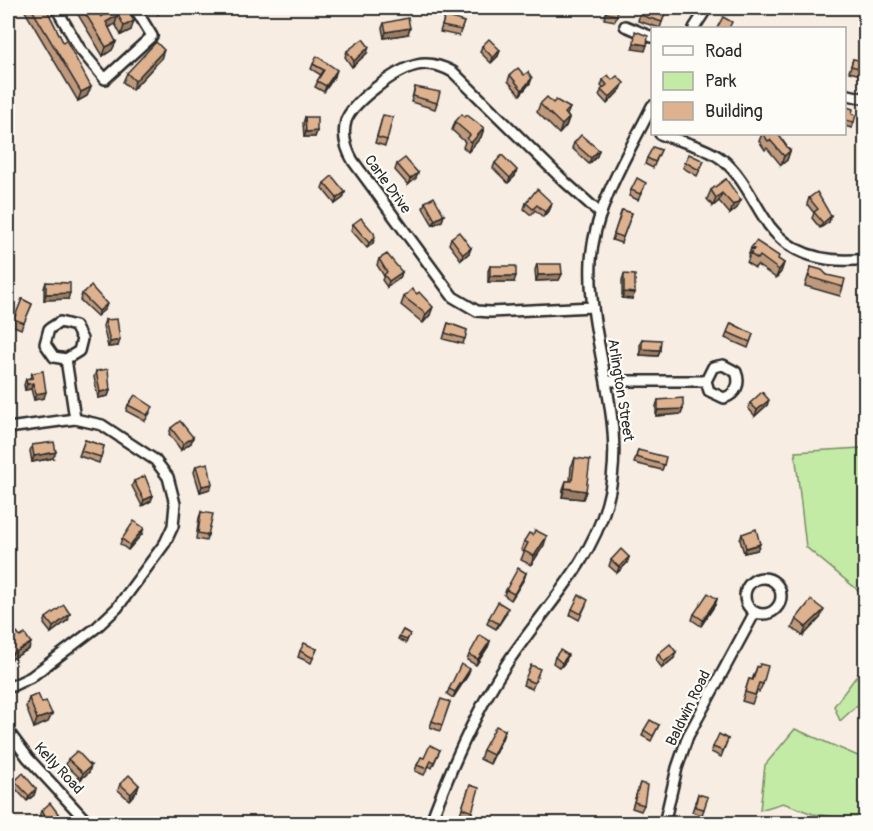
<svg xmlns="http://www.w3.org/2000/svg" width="873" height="831" font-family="Pangolin,sans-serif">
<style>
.green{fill:#c4eba6;stroke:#788b68;stroke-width:1.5}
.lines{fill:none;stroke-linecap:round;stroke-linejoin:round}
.minor-casing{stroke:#2b2b2b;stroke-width:14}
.minor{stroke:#fdfcf7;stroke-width:9}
.wall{fill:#bf997b;stroke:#2b2b2b;stroke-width:1.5}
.shaded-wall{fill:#9b7d64;stroke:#2b2b2b;stroke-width:1.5}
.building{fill:#deb28f;stroke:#2b2b2b;stroke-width:1.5}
.labels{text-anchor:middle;stroke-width:4.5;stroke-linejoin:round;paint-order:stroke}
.street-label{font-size:15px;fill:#2b2b2b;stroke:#fdfcf7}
</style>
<rect width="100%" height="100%" fill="#f7ede2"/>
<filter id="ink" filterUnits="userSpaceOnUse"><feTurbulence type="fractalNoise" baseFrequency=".0167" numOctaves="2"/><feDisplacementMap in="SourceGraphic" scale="12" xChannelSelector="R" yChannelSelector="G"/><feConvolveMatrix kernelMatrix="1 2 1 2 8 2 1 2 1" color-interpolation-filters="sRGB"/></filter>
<g filter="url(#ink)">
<g class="green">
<path d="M861,448L866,452L865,609L860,592L806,547L795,452Z"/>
<path d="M865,665V698L840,721L834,706Z"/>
<path d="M795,729L865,759V821L813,814L783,803L760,810L765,765Z"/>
</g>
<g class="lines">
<g class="minor-casing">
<g id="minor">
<path d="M56,8L80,49L105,79L152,36L135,8"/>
<path d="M625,26L652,37"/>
<path d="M694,28L707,8"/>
<path d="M844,94L866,99"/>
<path d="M660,134C680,141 706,147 723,160C741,175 751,197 763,216C785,255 824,264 866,259"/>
<path d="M593,307L490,312L477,311L453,297L353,161C346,149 342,135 346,121C352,102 397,69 417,65C430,62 442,66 453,72L565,182L601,214"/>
<path d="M66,359L54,357L45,344L49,329L60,322L75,326L82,339L79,351L66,359L75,419"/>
<path d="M607,381H706L709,391L724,398C736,394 741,384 736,372L723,365L713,367L706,381"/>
<path d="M8,428L75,419L102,425L155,460L168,477L175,504L173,526L165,543L117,608L97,627L31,677L8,688"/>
<circle cx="763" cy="596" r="18"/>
<path d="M8,731L28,758L89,824"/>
<path d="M430,824C450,770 473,716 504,668C539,613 589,568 607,503C630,421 587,344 591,261C594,206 629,153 652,106"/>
<path d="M664,824L677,768L688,736L755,612"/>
</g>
</g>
<use href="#minor" class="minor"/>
</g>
<g class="wall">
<path d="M23,8H46L63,42L91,87L87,96L78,101Z"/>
<path d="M74,8H96L101,17L106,14L103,8H126L131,30L121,35L115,24L109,28L116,42L112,50L103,56Z"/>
<path d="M154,8H167L158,14Z"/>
<path d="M607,8L617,15L615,21L604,19Z"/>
<path d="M641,8L665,13L660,28L638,21Z"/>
<path d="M445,16L464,22L459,36L440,32Z"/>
<path d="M384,23L408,34L384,38L382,28Z"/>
<path d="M482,46L500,50L498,56L491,63L480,52Z"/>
<path d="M347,51L367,53L352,67L345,57Z"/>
<path d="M161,59L132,90L123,82L127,73Z"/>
<path d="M853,59L863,69L861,75L849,72Z"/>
<path d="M313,64L335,76L324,92L315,87L321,75L311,69Z"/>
<path d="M510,75H524L532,78L530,83L520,95L508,81Z"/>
<path d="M603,80L621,89L607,104L599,95L603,88L601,86Z"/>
<path d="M415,87L437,103L435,109L411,102Z"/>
<path d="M553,103L570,108L567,115L569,118L566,126L559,134L537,112L540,104Z"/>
<path d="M844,106L852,114L854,122L852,128L844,126Z"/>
<path d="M865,114H866V128L862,127Z"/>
<path d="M383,115L387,140L385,146L375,143Z"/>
<path d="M305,117L317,131L315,137H304L303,123Z"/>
<path d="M465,117L484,128L481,137L468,152L463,147L465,142L452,130L455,122Z"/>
<path d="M762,134H778L790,151L787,160L781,165L767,148L765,150L759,141Z"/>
<path d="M574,143L599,150L597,156L589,164L572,148Z"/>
<path d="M661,150L653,168L645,164L647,158Z"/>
<path d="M704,161L697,176L683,168L685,162Z"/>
<path d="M495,163L515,176L508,183L493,168Z"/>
<path d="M397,164L418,173L416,178L408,185L395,170Z"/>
<path d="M726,179L737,208L730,214L719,201L713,206L707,199L711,190Z"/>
<path d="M324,183L345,192L343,198L335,204L322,188Z"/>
<path d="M644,188L638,200L629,196L631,190Z"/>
<path d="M809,198L831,216L829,222L820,228L812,218L814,213L807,204Z"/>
<path d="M425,202L444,215L442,221L433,225L423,208Z"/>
<path d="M526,203H552L550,209L543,217L535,210L531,215L524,209Z"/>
<path d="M622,210L632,213L621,243L612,240Z"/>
<path d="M353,224L373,243L367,248L351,230Z"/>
<path d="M451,238L471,248L469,253L461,260L449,244Z"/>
<path d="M751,248L778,259L784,263L781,272L776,278L757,265L755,268L747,263L749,257H748Z"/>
<path d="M379,259L402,272L400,278L387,287L382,280L384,276L377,265Z"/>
<path d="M537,264L562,274L559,280L536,281L535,270Z"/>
<path d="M490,266L514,282H488V271Z"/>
<path d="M811,267L827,275L843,287L840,296L805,286Z"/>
<path d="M624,274L632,299L622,298V280Z"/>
<path d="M46,282L68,299L44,300V288Z"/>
<path d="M82,294L105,309L97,316L80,300Z"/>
<path d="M404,297L430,315L423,323L401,305Z"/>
<path d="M22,299L32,304L21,329L12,325Z"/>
<path d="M105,320L118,346L108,347L103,326Z"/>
<path d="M448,323L467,330L463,344L443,339Z"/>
<path d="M731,323L753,334L748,348L725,338Z"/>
<path d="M642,339L660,350L658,356L640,355V344Z"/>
<path d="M96,371L110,390L108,396L98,398L94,377Z"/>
<path d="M32,373L44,398L34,400L31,389L25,390L24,385L26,379L30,378Z"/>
<path d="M658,400L683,409L681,414L656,416V406Z"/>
<path d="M750,403L767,405L755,416L748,408Z"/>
<path d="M128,405L150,413L145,421L126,411Z"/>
<path d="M171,428L193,437L191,443L181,450L169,434Z"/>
<path d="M85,440L104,446L99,463L79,456Z"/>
<path d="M32,445L53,458L32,462L30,451Z"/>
<path d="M638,450L664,465L662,470L634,463Z"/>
<path d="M575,458L586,491L583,499L562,497L563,489L566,481H570L571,467Z"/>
<path d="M196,466L212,484L210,489L200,492L194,472Z"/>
<path d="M134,481L151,501L142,506L132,486Z"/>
<path d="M201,512L208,535L206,541L196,539L199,518Z"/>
<path d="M142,534L128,550L120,544L122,539Z"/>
<path d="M742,534L757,550L744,553L740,540Z"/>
<path d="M524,541L544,545L531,565L521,560L524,552L521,550Z"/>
<path d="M629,557L627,563L617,573L609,566L611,560Z"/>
<path d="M526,573L524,579L511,600L504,595L506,590Z"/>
<path d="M717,599L715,605L701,626L692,620L694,614Z"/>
<path d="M586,605L579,620L570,615L572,609Z"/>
<path d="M506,614L496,629L487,624L489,618Z"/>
<path d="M46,618L68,620L51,633L44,624Z"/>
<path d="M820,618L803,636L792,628L796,619Z"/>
<path d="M403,630L410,634L406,643L398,639Z"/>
<path d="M11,636L20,637L29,649L10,660L8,655V646Z"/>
<path d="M490,641L488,647L476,665L467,660L469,655Z"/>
<path d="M317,649L311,663L298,657L300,651Z"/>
<path d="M658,654L674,658L662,668L656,660Z"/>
<path d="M555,657L566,661L560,668L553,663Z"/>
<path d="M757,667L763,684L759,692L757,691L752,704L742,701L749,679L752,680Z"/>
<path d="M468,675L453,698L447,694L449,689Z"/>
<path d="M538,675L532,689L523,685L525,679Z"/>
<path d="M29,698L42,703L52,714L48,722L34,728L26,707Z"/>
<path d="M450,702L440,731L430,727L432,721Z"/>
<path d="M659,725L651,741L642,736L644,730Z"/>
<path d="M505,730L502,739L490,764L480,759L483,750Z"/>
<path d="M728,739L721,757L711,752L713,747Z"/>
<path d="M440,750L432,768L429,766L424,775L415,771L417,765L424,758Z"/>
<path d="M68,759L89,772L81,779L66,765Z"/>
<path d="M15,781L36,789L34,795L27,801L13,786Z"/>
<path d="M640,783L644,805L641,811L632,808Z"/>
<path d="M120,784L139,785L137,791L129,800L118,790Z"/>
<path d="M470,785L472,812L470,817L460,814Z"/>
<path d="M698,794L704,809L702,815L692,812Z"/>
<path d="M41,811L61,824H45L39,817Z"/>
</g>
<g class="shaded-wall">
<path d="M160,8H167L158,14Z"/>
<path d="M118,15L115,24L103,31L106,22Z"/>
<path d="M134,21L131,30L121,35L124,26Z"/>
<path d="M410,28L408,34L384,38L386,32Z"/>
<path d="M116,42L112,50L103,56L106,47Z"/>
<path d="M634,43L647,45L645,51L632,49Z"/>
<path d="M369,47L367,53L352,67L354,61Z"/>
<path d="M164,50L161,59L132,90L135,81Z"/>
<path d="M500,50L498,56L491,63L493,58Z"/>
<path d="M337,70L335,76L324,92L326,86Z"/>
<path d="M532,78L530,83L520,95L522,90Z"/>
<path d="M624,83L621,89L607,104L609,98Z"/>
<path d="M91,87L87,96L78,101L81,92Z"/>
<path d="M569,118L566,126L559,134L562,125Z"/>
<path d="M484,128L481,137L468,152L471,143Z"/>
<path d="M317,131L315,137H304L306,132Z"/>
<path d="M599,150L597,156L589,164L591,158Z"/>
<path d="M790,151L787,160L781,165L784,156Z"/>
<path d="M517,170L515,176L508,183L510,178Z"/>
<path d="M418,173L416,178L408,185L410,179Z"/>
<path d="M345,192L343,198L335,204L337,198Z"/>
<path d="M722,193L719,201L713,206L716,198Z"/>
<path d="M741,200L737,208L730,214L733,205Z"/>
<path d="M552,203L550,209L543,217L545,212Z"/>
<path d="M444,215L442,221L433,225L435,220Z"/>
<path d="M831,216L829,222L820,228L823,223Z"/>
<path d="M375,237L373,243L367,248L369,243Z"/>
<path d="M471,248L469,253L461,260L463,254Z"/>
<path d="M784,263L781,272L776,278L779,270Z"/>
<path d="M402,272L400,278L387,287L389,281Z"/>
<path d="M562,274L559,280L536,281L538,275Z"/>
<path d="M490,276H516L514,282H488Z"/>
<path d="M624,292L635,293L632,299L622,298Z"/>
<path d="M70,293L68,299L44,300L46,294Z"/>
<path d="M107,304L105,309L97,316L99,311Z"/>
<path d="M433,307L430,315L423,323L426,314Z"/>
<path d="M120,340L118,346L108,347L110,342Z"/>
<path d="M642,349L660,350L658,356L640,355Z"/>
<path d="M33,383L31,389L25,390L27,384Z"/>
<path d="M110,390L108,396L98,398L100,392Z"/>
<path d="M46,392L44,398L34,400L36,394Z"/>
<path d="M769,400L767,405L755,416L757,410Z"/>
<path d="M683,409L681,414L656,416L658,410Z"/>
<path d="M193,437L191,443L181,450L183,444Z"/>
<path d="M56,452L53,458L32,462L34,456Z"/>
<path d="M212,484L210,489L200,492L202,486Z"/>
<path d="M565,488L586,491L583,499L562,497Z"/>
<path d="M153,496L151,501L142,506L144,500Z"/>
<path d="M144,528L142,534L128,550L130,545Z"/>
<path d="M547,536L544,545L531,565L534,556Z"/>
<path d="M760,544L757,550L744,553L746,548Z"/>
<path d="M629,557L627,563L617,573L619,567Z"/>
<path d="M526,573L524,579L511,600L514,594Z"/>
<path d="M717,599L715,605L701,626L703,620Z"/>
<path d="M508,608L506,614L496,629L499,624Z"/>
<path d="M824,610L820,618L803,636L806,627Z"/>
<path d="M70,614L68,620L51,633L53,627Z"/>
<path d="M490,641L488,647L476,665L478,659Z"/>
<path d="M31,643L29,649L10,660L12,654Z"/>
<path d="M676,652L674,658L662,668L664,662Z"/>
<path d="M568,655L566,661L560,668L562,663Z"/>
<path d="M470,669L468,675L453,698L455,692Z"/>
<path d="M52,714L48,722L34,728L37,719Z"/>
<path d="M505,730L502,739L490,764L493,755Z"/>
<path d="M91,766L89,772L81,779L83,773Z"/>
<path d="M139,785L137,791L129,800L131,794Z"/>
<path d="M36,789L34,795L27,801L29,796Z"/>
</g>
<g class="building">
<path d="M31,8H46L63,42L66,40L91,87L81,92Z"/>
<path d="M82,8H96L101,17L112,11L111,8H126L134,21L124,26L118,15L106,22L116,42L106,47Z"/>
<path d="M607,8H618L617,15L606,13Z"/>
<path d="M641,8L649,10L650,8H662L661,12L665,13L662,22L640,15Z"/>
<path d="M445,16L464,22L461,30L442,26Z"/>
<path d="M723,17L732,22L729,28H717Z"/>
<path d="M408,18L410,28L386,32L384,23Z"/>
<path d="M635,31L648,36L647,45L634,43Z"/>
<path d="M363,39L369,47L354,61L347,51Z"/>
<path d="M489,39L500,50L493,58L482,46Z"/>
<path d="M156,42L164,50L135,81L127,73Z"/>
<path d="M317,56L337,70L326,86L317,81L324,70L313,64Z"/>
<path d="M853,59L865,61L863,69L851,66Z"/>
<path d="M518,68L524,75L528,72L532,78L522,90L510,75Z"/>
<path d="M608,75L612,80L617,76L624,83L609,98L601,90L607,85L603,80Z"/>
<path d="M415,87L440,92L437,103L413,96Z"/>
<path d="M547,97L553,103L556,100L570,108L565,113L569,118L562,125L540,104Z"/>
<path d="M844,106L853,109L852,114L856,115L854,122L844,120Z"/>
<path d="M462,114L465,117L467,115L484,128L471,143L467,139L470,135L455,122Z"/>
<path d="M383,115L393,117L387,140L377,137Z"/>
<path d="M305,117H317V131L306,132Z"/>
<path d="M763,134H778L790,151L784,156L770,140L768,141Z"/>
<path d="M581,135L599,150L591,158L574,143Z"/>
<path d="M653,147L661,150L655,162L647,158Z"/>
<path d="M689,154L704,161L699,170L685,162Z"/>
<path d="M502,155L517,170L510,178L495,163Z"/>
<path d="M405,158L418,173L410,179L397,164Z"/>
<path d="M332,176L345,192L337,198L324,183Z"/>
<path d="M637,178L646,183L640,194L631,190Z"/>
<path d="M726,179L741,200L733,205L722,193L716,198L711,190Z"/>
<path d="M537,189L552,203L545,212L537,205L533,209L526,203Z"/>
<path d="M817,192L831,216L823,223L814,212L818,209L809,198Z"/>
<path d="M434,197L444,215L435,220L425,202Z"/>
<path d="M622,210L632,213L623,237L614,234Z"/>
<path d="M361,218L374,233L375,237L369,243L353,224Z"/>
<path d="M459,232L471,248L463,254L451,238Z"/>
<path d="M756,241L779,256L778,259L784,263L779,270L760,256L758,259L750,254L754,249L751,248Z"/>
<path d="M387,254L402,272L389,281L384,275L387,272L379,259Z"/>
<path d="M537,264H561L562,274L538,275Z"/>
<rect x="490" y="266" width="26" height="10"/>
<path d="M811,267L822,270L827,275L845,279L843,287L809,277Z"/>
<path d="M624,274L635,275V293L624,292Z"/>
<path d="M46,282L70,283V293L46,294Z"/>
<path d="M91,286L107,304L99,311L82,294Z"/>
<path d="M412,289L417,294L419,292L433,307L426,314L404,297Z"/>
<path d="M22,299L32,304L24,323L14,319Z"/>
<path d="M117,319L120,340L110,342L105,320Z"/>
<path d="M448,323L467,330L465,339L445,333Z"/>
<path d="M731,323L753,334L750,342L727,332Z"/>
<path d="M642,339L661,340L660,350L642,349Z"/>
<path d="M108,369L110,390L100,392L96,371Z"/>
<path d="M43,371L46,392L36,394L33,383L27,384L26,379L33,378L32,373Z"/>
<path d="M762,392L769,400L757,410L750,403Z"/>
<path d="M135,395L153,407L147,415L128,405Z"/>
<path d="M683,398V409L658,410V400Z"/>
<path d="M180,421L193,437L183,444L171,428Z"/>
<path d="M85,440L104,446L101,457L81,451Z"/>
<path d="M54,442L56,452L34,456L32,445Z"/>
<path d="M638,450L666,457L664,465L636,457Z"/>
<path d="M575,458L590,460L586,491L565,488L566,481H572Z"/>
<path d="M208,463L212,484L202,486L196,466Z"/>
<path d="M145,476L153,496L144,500L134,481Z"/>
<path d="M201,512L213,514L208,535L198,533Z"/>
<path d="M134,521L144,528L130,545L122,539Z"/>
<path d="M756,529L760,544L746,548L742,534Z"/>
<path d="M535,530L547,536L534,556L524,551L528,543L524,541L529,533L533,535Z"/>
<path d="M621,549L629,557L619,567L611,560Z"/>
<path d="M518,568L526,573L514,594L506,590Z"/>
<path d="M708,593L717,599L703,620L694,614Z"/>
<path d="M579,595L588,600L581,614L572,609Z"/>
<path d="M811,600L824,610L806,627L796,619Z"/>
<path d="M498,602L508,608L499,624L489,618Z"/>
<path d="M64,605L70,614L53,627L46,618Z"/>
<path d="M403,630L410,634L407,640L399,637Z"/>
<path d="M17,633L20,637L25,634L31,643L12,654L8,646V643L13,639L11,636Z"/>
<path d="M480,635L490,641L478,659L469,655Z"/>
<path d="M304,643L317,649L313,658L300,651Z"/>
<path d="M670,644L676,652L664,662L658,654Z"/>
<path d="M560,650L568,655L562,663L555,657Z"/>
<path d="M461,664L470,669L455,692L449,689Z"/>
<path d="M760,664L768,666L763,684L759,683L755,695L745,692L749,679L753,680L757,667H759Z"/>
<path d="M531,665L540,669L534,683L525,679Z"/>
<path d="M38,694L42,703L46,701L52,714L37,719L29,698Z"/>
<path d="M441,699L450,702L442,725L432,721Z"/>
<path d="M650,720L659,725L653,736L644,730Z"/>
<path d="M496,726L505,730L493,755L483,750Z"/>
<path d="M719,734L728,739L723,751L713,747Z"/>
<path d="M430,745L440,750L434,762L431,761L427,769L417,765L421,757L424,758Z"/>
<path d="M77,751L91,766L83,773L68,759Z"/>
<path d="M23,773L36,789L29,796L15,781Z"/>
<path d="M129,775L139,785L131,794L120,784Z"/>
<path d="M640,783L647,785L644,805L634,802Z"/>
<path d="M470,785L479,788L472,812L462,808Z"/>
<path d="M698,794L708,797L704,809L695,807Z"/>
<path d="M50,803L63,820L59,824H53L41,811Z"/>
<path d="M385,819L397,824H383Z"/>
</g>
</g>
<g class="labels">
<g class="street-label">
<text transform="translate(388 184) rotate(54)" y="5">Carle Drive</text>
<text transform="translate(621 390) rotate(81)" y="5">Arlington Street</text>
<text transform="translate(688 708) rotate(-64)" y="5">Baldwin Road</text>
<text transform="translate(59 768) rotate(47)" y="5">Kelly Road</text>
</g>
</g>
<rect width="873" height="831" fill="none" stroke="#fdfcf7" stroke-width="30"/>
<rect x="15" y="15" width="843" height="801" fill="none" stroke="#2b2b2b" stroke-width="2" filter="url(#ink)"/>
<rect x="651" y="27" width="195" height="108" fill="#fdfcf7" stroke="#a9a8a5" stroke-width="1.5"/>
<rect x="663" y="46" width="30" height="9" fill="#fdfcf7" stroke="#a9a8a5" stroke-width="1.5"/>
<text x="705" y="57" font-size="18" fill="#2b2b2b">Road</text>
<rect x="663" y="72" width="30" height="18" fill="#c4eba6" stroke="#a9a8a5" stroke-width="1.5"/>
<text x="705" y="87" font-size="18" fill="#2b2b2b">Park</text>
<rect x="663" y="102" width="30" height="18" fill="#deb28f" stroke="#a9a8a5" stroke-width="1.5"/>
<text x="705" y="117" font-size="18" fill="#2b2b2b">Building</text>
</svg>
